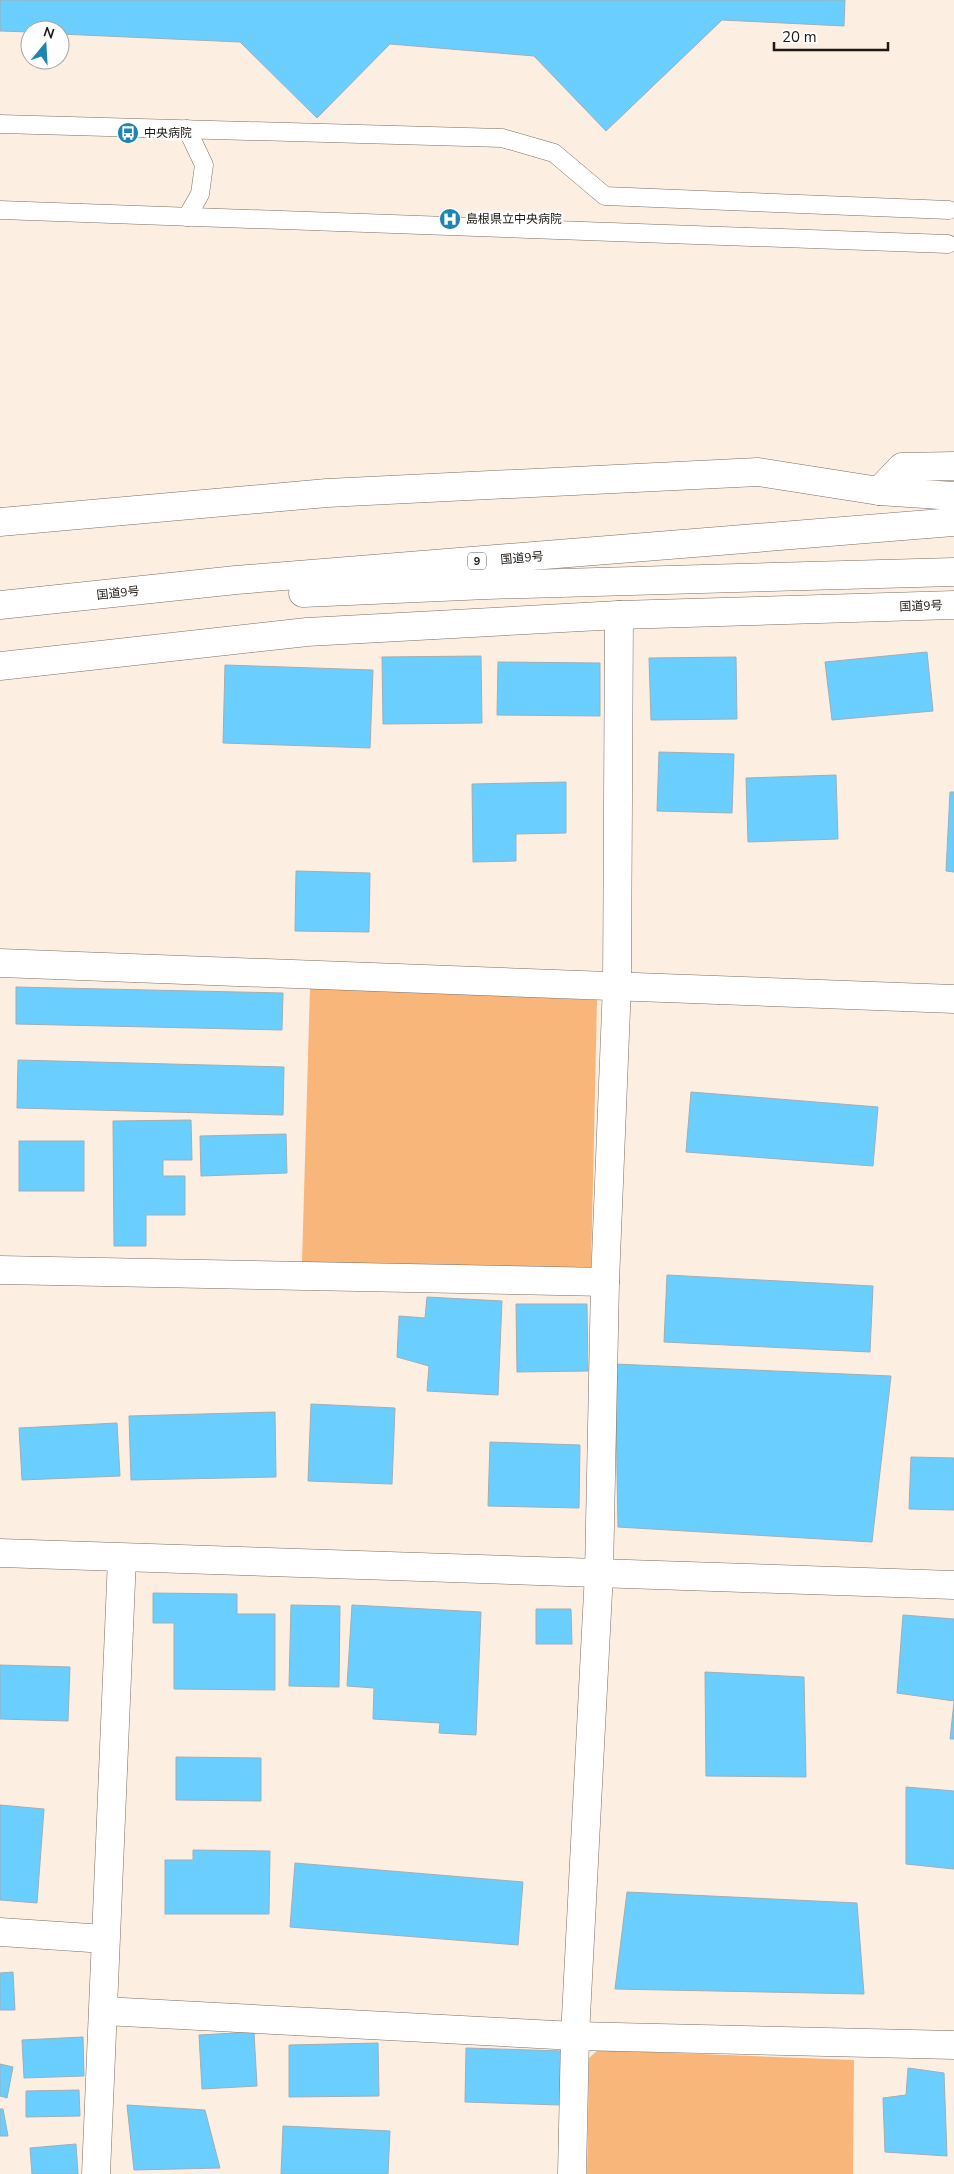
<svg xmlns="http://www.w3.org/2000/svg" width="954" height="2174" font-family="'Nunito Sans','Noto Sans JP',sans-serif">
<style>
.green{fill:#f9b67a}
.building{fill:#6acffe;stroke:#9eaeb7}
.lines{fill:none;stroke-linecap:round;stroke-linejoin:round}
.lane-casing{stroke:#7a6e63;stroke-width:19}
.street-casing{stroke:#7a6e63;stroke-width:29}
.secondary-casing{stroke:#7a6e63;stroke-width:29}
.highway-casing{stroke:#7a6e63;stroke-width:29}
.lane{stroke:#fff;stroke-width:18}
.street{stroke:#fff;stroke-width:28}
.secondary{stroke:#fff;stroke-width:28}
.highway{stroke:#fff;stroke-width:28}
.labels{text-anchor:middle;stroke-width:5;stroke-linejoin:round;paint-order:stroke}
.shield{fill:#fefefe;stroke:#615e5b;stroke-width:1}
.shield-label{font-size:11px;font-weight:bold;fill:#1e1915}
.poi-label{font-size:12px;fill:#1e1915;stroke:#fefefe;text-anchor:start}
.street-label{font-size:12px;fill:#1e1915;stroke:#fefefe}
</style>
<rect width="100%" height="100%" fill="#fdeee2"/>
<g class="green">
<path d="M310,988L597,1000L591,1271L302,1262Z"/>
<path d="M598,2050L854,2060L853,2174H587L589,2058Z"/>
</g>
<g class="building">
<path d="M0,0H845L844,26L722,20L606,131L534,56L390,44L317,118L240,42L60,34V30H30V32L0,31Z"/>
<path d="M927,652L933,711L832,720L825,662Z"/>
<path d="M481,656L482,723L383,724L382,657Z"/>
<path d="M736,657L737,719L651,720L649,658Z"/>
<path d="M498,662L600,663V716L497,715Z"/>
<path d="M225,665L373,670L370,748L223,743Z"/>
<path d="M659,752L734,754L732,813L657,811Z"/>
<path d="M836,775L838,839L748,842L746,778Z"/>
<path d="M566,782V833L516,834V861L473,862L472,784Z"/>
<path d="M950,792H954V872L946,871Z"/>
<path d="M296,871L370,873L369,932L295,931Z"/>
<path d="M16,987L283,993L282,1030L16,1024Z"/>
<path d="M18,1060L284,1067L283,1115L17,1108Z"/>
<path d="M691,1092L878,1107L873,1166L686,1152Z"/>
<path d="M191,1120L192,1160H163V1176H185V1215H146V1246H114L113,1121Z"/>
<path d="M286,1134L287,1173L201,1176L200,1136Z"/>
<rect x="19" y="1141" width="65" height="50"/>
<path d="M667,1275L873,1286L870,1352L664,1342Z"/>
<path d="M427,1297L502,1301L498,1395L427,1391L429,1366L397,1357L399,1316L425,1318Z"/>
<path d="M516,1304H587L588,1371L517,1372Z"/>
<path d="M615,1364L891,1376L872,1542L618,1527Z"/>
<path d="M311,1404L395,1408L392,1484L308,1481Z"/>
<path d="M275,1412L276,1477L131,1480L129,1416Z"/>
<path d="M117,1423L120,1476L22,1480L19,1428Z"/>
<path d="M490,1442L580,1445L579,1508L488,1506Z"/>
<path d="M911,1457L954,1458V1510L909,1509Z"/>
<path d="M153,1593L237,1594V1614H275V1690L174,1689V1623H153Z"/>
<path d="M291,1605L340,1606L339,1687L289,1686Z"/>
<path d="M352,1605L481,1612L476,1735L439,1733L440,1723L373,1719L374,1688L347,1686Z"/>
<path d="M536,1609H571L572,1644H536Z"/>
<path d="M903,1615L954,1619V1701L897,1693Z"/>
<path d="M0,1665L70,1667L68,1721L0,1719Z"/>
<path d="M705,1672L804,1677L806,1777L706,1776Z"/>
<path d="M954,1702V1739H950Z"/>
<path d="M176,1757L261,1758V1801L176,1800Z"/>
<path d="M906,1787L954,1791V1869L906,1864Z"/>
<path d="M0,1805L44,1809L37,1903L0,1900Z"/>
<path d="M193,1850L270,1851L269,1914H165V1860H193Z"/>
<path d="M295,1863L523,1882L518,1945L290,1927Z"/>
<path d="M627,1892L857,1903L864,1994L615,1989Z"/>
<path d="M13,1972L15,2010H0V1973Z"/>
<path d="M254,2032L257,2086L202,2089L199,2035Z"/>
<path d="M83,2037L84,2076L24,2078L22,2040Z"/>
<path d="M378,2043L379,2096L289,2097V2045Z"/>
<path d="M466,2048L562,2051L560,2105L465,2102Z"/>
<path d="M0,2064L13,2067L7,2098L0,2096Z"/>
<path d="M908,2068L944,2073L947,2156L885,2152L883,2098L906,2095Z"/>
<path d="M79,2090L80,2116L26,2117V2091Z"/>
<path d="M127,2105L205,2110L220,2168L134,2170Z"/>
<path d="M0,2109H3L8,2136H0Z"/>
<path d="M283,2126L390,2131L388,2174H281Z"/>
<path d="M76,2144L78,2174H32L30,2148Z"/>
</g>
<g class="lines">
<g class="lane-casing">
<g id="lane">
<path d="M0,124L502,138L554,153L605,196L949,210"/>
<path d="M0,210L948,244"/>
<path d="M187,217L200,194L204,165L187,129"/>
</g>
</g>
<g class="street-casing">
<g id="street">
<path d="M879,491L902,467L954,466"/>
<path d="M0,963L954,999"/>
<path d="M0,1270L605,1282"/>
<path d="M0,1932L105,1939"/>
<path d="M104,2011L575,2036L954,2045"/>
<path d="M96,2174L122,1558"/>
<path d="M572,2174L575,2036L599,1573L605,1282L617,985L619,615"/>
</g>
</g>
<g class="secondary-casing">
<path id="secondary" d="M0,1553L954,1585"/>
</g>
<g class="highway-casing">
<g id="highway">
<path d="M0,522L327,493L758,472L879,491L954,496"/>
<path d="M303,593L487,585L954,572"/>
<path d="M0,605L236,580L954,522"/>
<path d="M0,666L307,632L619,615L954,605"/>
</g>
</g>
<use href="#lane" class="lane"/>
<use href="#street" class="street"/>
<use href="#secondary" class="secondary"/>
<use href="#highway" class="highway"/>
</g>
<defs>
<g id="bus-disc" transform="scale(1.125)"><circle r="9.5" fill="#1d85ae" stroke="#fefefe"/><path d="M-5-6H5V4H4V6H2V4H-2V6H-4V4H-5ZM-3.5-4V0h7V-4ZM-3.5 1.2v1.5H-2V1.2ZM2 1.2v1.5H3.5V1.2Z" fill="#fff"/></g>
<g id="hospital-disc" transform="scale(1.125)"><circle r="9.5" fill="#1d85ae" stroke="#fefefe"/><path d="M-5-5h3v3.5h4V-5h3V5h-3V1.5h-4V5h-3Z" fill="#fff"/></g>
</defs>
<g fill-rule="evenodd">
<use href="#bus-disc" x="128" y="133"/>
<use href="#hospital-disc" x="450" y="219"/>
</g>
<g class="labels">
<rect class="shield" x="468" y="552.5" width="18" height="17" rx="4"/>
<g class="shield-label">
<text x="477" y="565">9</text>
</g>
<g class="poi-label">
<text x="144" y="137">中央病院</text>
<text x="466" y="223">島根県立中央病院</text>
</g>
<g class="street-label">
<text transform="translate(522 558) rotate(-5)" y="4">国道9号</text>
<text transform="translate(118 593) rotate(-6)" y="4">国道9号</text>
<text transform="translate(921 606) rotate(-2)" y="4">国道9号</text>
</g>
</g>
<g transform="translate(45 45) rotate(18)"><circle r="24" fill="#fefefe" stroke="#a4a2a1"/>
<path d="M0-4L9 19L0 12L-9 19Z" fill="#1d85ae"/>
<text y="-8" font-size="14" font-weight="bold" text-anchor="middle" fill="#1e1915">N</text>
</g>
<path d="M774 42v8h114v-8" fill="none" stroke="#1e1915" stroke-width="2.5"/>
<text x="782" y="42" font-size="15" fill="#1e1915" stroke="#fefefe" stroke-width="4" paint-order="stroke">20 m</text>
</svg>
